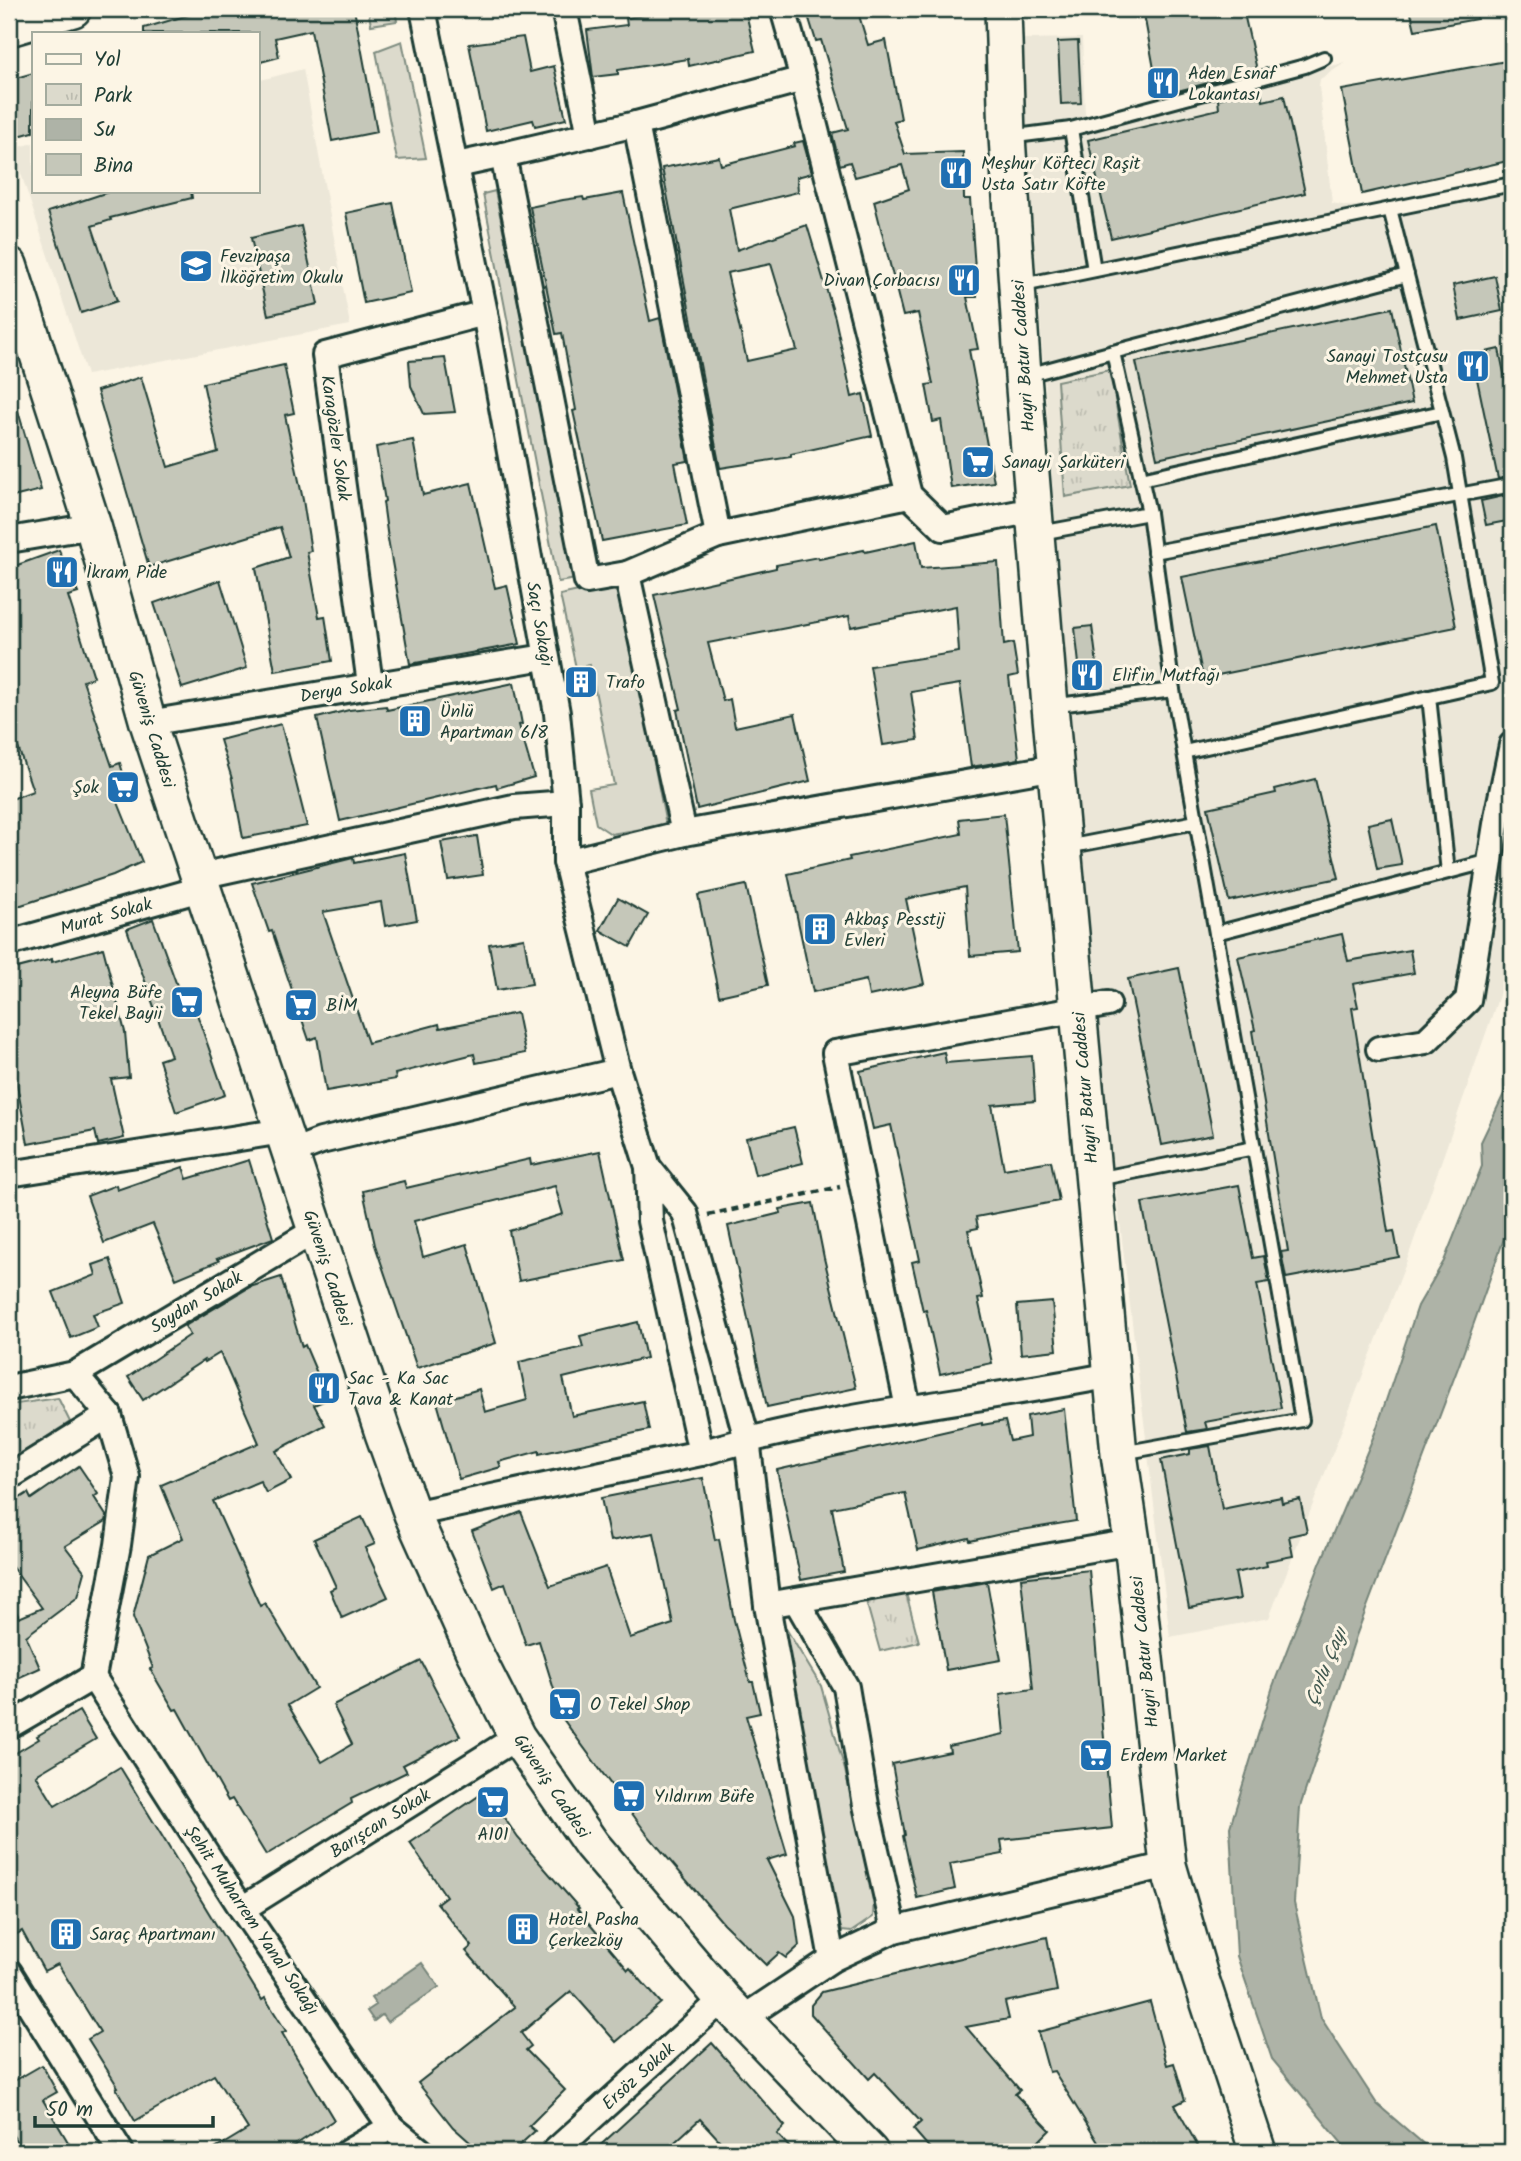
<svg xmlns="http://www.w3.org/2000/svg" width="1521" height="2161" font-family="Kalam,sans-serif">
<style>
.built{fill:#ece7d8}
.grass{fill:#dcdacc;stroke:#7e8c80;stroke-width:2}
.park{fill:url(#park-tufts);stroke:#7e8c80;stroke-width:2}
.water{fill:#aeb3a7;stroke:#758479;stroke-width:2}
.building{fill:#c5c7b9;stroke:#1f3d34;stroke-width:2;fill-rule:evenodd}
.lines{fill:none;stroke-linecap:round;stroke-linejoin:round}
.lane-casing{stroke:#1f3d34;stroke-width:18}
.street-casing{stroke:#1f3d34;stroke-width:30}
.secondary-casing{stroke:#1f3d34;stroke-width:40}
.path{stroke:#1f3d34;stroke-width:4.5;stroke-dasharray:7 5;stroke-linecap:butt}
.lane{stroke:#fcf5e5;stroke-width:12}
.street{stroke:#fcf5e5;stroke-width:24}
.secondary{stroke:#fcf5e5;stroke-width:35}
.labels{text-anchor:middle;stroke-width:6;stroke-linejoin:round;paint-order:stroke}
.poi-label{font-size:18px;fill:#1f3d34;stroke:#fcf5e5;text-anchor:start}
.street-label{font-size:18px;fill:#1f3d34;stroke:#fcf5e5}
.water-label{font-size:19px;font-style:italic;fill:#435a51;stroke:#fcf5e5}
</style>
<defs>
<pattern id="park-tufts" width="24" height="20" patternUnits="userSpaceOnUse" patternTransform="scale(1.75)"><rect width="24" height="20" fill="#dcdacc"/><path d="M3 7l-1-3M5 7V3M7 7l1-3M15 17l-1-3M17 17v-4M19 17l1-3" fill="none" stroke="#bcbcb0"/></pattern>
</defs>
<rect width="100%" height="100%" fill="#fcf5e5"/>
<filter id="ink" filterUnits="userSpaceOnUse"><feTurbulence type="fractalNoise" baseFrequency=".0143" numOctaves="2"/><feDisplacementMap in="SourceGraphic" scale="14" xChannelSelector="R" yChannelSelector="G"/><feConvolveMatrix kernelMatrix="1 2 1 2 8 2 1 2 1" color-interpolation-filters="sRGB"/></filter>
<g filter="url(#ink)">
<g class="built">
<path d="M1082,38L1085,116L1345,63L1320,79L1319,86L1332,203L1347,206L1443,203L1512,182V958L1406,1263L1269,1618L1170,1637L1088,958L1019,39Z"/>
<path d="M303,69L350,325L87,375L13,149L33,143V191H257V81Z"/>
</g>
<g class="grass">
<path d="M368,9H395L397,21L371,25Z"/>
<path d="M402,41L426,158L397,160L376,51Z"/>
<path d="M495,191L576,579L558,582L483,194Z"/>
<path d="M606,585L622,596L666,825L611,834L596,824L589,789L614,785L590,665L576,668L560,595Z"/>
<path d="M785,1627L821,1686L845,1770L874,1895L873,1917L851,1932L842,1931L832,1905L777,1632Z"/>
</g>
<g class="park">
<path d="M1110,370L1130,485L1065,497L1057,381Z"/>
<path d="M58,1398L70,1422L9,1461V1405Z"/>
<path d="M906,1593L919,1642L880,1651L866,1601Z"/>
</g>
<g class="water">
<path d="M1512,1077V1216L1459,1365L1356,1636L1300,1807L1294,1903L1321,2018L1377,2104L1433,2152H1349L1272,2059L1237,1956L1230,1827L1273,1686L1320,1564L1375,1433L1418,1306L1444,1261L1482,1166L1481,1142Z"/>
<path d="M422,1963L439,1987L387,2022L382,2015L374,2021L367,2011L376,2005L371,1998Z"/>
</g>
<g class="building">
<path d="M209,9H354L377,132L332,141L311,30L275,38L279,57L257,63V33H144V28Z"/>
<path d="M680,9H745L755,51L689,66L688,59L618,70V74L593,77L587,30L627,25L626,18Z"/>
<path d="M806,9H857L868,45L886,40L901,119L894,121L905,154L963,152L964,199H970L977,297H967L978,349L969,350L994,482L951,488L941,420L933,422L926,385L933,384L918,313L903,316L874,201L909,189L902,165L855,177L850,162L840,165L832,133L848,129L821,40L816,41Z"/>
<path d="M1143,9H1243L1257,70L1159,96Z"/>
<path d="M1410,9H1477V19L1415,30Z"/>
<path d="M523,37L530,72L554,66L566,119L535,126L533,120L486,131L469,44Z"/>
<path d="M1078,41L1081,103L1061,104L1058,42Z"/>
<path d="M1512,60V160L1362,194L1342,90Z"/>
<path d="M33,73V132L15,137L9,117V80Z"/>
<path d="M1260,87L1263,101L1284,96L1305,193L1111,238L1088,140L1219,109L1218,99Z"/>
<path d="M803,141L812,173L797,177L798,192L729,209L737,250L807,225L835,318L852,397L863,394L872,436L791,454V457L720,468L662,168L719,157L721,165L795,146L794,143ZM771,264L797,350L747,361L727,273Z"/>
<path d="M111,191H191L192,198L110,218L111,220L92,226L117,301L81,313L48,212Z"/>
<path d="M623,193L650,321L660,318L688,461L675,463L687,525L602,541L573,411L576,410L562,333L556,334L530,207L563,200L583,197L584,200Z"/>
<path d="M393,203L411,293L364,303L346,213Z"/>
<path d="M301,226L318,304L268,315L251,238Z"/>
<path d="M1495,276L1502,311L1460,320L1453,285Z"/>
<path d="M1392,308L1412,403L1157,458L1136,362Z"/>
<path d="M1499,349L1512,412V476L1498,479L1472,355Z"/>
<path d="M445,358L455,412L424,414L411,386L409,361Z"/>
<path d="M284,365L294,413L285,415L303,500L311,551L307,552L319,617L325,616L332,661L275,671L256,568L289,557L280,527L149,567L97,391L141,377L168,467L218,452L203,383Z"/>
<path d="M14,397L41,490L9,498V398Z"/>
<path d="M413,440L423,495L471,483L495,588L507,585L520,644L410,664L388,539L383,502L385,501L376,447Z"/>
<path d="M1512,494V520L1486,525L1481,501Z"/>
<path d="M1436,526L1456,627L1203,678L1182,577Z"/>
<path d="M916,541L921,568L998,562L1004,645L1013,643L1018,675L1009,677L1019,759L971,767L960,684L911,692L918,740L883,745L870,666L959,652L956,606L851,627L849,616L708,643L723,701L730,699L735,727L795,714L810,781L697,809L677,710L681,709L654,595L776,568V565L818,557L819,559L864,550L865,552Z"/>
<path d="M59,550L78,593L68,596L94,677L83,681L112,766L120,763L130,796L117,800L142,862L113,875L9,909V800L33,791L9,721V568Z"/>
<path d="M220,580L247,668L182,688L154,603Z"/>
<path d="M1092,626L1099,680L1081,682L1075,628Z"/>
<path d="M514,683L522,724L519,725L534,777L497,788L496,784L340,821L317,718L349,710L386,706L387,710Z"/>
<path d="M281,724L307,826L243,838L232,779L220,740Z"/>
<path d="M1315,779L1339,878L1229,901L1208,808L1276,793L1275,789Z"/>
<path d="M1004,814L1018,952L970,956L965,887L906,899L924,984L869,996L866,980L813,992L788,874L850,860L849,857L961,834L959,819Z"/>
<path d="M1392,819L1402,865L1377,869L1368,824Z"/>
<path d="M477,836L483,875L448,880L441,842Z"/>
<path d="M405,853L417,920L385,926L381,902L323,912L368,1043L439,1024L440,1028L517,1013L525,1053L476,1063L474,1054L395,1074L396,1079L326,1091L317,1037L309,1040L272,931L269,932L252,883L353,858L354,863Z"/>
<path d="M746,885L768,985L719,996L698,895Z"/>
<path d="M618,898L648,915L630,947L600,930Z"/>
<path d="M153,919L179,991L188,988L225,1095L176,1112L159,1060L171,1056L127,929Z"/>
<path d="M1342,934L1348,961L1410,950L1414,973L1353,984L1358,1007L1352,1008L1388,1232L1394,1231L1399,1257L1286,1278L1281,1252L1288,1251L1280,1200L1252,1031L1255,1030L1238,957Z"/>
<path d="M524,938L532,984L497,990L489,944Z"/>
<path d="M103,948L125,1032L129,1077L111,1079L124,1138L98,1144L95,1131L28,1144L9,1042V970L52,959V962Z"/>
<path d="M1179,968L1213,1135L1162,1145L1128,979Z"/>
<path d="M944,1052L946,1063L1032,1056L1035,1101L992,1105L1004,1169L1051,1161L1059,1201L976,1217L978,1228L968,1230L983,1298L978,1299L992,1363L940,1374L926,1310L923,1311L912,1262L920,1260L891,1125L873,1129L860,1071Z"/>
<path d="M794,1127L803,1163L755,1175L746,1138Z"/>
<path d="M600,1151L624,1260L519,1281L509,1231L563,1214L555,1186L414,1221L423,1257L467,1244L496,1343L417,1368L375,1245L363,1191L404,1181L406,1188L530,1159L531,1165Z"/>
<path d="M249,1160L273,1238L217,1259L219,1261L176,1279L153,1224L104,1243L87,1196L116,1185L117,1190L183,1167L187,1179Z"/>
<path d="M1239,1185L1253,1258L1264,1256L1269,1282L1257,1284L1281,1408L1205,1422L1207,1429L1187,1432L1142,1203Z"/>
<path d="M813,1203L824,1258L856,1388L767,1407L728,1226L781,1213L780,1209Z"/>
<path d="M110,1259L125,1303L93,1314L98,1327L71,1338L53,1292L96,1275L93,1265Z"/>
<path d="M281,1277L302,1347L305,1345L328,1399L314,1405L325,1425L276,1451L291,1480L266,1493L260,1481L213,1501L260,1606L265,1603L316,1688L288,1705L322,1762L352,1744L333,1705L421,1661L460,1736L403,1765L407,1772L351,1799L352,1803L266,1855L232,1799L228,1801L177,1709L174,1710L150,1669L153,1668L133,1617L149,1555L183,1538L161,1485L259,1443L220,1353L205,1362L204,1360L143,1400L128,1377L190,1335L185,1326L250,1287Z"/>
<path d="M1052,1302L1057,1350L1021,1354L1017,1305Z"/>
<path d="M638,1322L646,1358L563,1378L572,1416L643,1401L649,1430L539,1454V1451L499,1462L501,1467L459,1479L437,1402L479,1389L485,1412L527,1400L519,1362L583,1347L580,1336Z"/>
<path d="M1064,1409L1076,1521L1010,1532L970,1541L969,1538L918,1550L905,1493L832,1508L844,1572L801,1580L777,1470L982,1423V1425L1005,1421L1010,1441L1029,1437L1027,1416Z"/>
<path d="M1210,1446L1222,1509L1281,1497L1282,1503L1300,1499L1307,1532L1289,1536L1293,1556L1266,1561L1267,1566L1235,1573L1240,1599L1189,1608L1161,1460L1190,1454V1449Z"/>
<path d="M79,1466L98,1494L94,1497L107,1517L106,1521L65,1546L85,1572L78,1597L26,1636L40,1668L9,1682V1595L19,1618L42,1608L9,1563V1505L28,1493L31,1499Z"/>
<path d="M703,1478L715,1540L719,1539L734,1620L750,1682H753L760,1713L746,1716L787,1854L767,1860L795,1916L799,1946L786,1958L779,1953L766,1965L723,1923L647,1834L563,1719L539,1641L526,1645L505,1583L494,1588L472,1531L521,1512L550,1586L606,1567L630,1638L673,1624L654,1533L610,1541L601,1498Z"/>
<path d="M362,1517L375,1544L365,1548L388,1597L342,1618L330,1590L336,1587L314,1539Z"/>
<path d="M1089,1570L1112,1828L1001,1840L1003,1854L950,1864L955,1889L917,1898L903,1836L905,1835L892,1764L950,1752L949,1746L1004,1734L1000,1694L1033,1689L1021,1578Z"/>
<path d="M987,1582L1001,1660L946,1670L932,1592Z"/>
<path d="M79,1711L96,1739L36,1775L55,1806L120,1767L262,2000L265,1998L286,2031L282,2033L334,2120L284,2152H210L248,2129L214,2075L135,2121L116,2088L118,2087L88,2039L100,2032L58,1964L44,1971L22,1931L9,1939V1757L39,1739L37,1736Z"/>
<path d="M486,1791L518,1838L579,1908L577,1909L628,1970L630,1968L661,2003L616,2042L571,1991L521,2033L531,2046L526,2050L565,2090L529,2126L535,2131L512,2152H481L453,2127L418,2083L515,2007L466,1951L472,1946L437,1903L446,1896L410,1843Z"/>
<path d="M1047,1937L1057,1991L1005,2002L1009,2019L966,2027L1020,2090L1015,2094L1050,2130L1028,2152H933L913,2129L921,2122L875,2073L869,2079L811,2014V2005L822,1992Z"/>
<path d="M1150,2002L1167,2065L1174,2063L1185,2100L1175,2105L1201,2152H1104L1054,2071L1049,2072L1038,2032Z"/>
<path d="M712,2043L785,2126L777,2134L794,2152H730L700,2119L664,2152H593Z"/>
<path d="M42,2065L57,2092L43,2100L74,2152H23L9,2129V2084Z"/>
</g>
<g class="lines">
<g class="lane-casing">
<g id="lane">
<path d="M1071,129L1094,270"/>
<path d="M1008,137L1071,129L1305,66L1324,58"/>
<path d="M1018,286L1512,184"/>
<path d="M1113,352L1407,275"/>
<path d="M1024,376L1113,352L1149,513L1173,690L1051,706"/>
<path d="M1141,479L1442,412"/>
<path d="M1040,533L1149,513"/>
<path d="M1154,552L1512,485"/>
<path d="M1429,697L1448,872"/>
<path d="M1184,752L1492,683L1454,458L1390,209"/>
<path d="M1067,847L1196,822"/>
<path d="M1216,933L1490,861"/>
<path d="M1097,1179L1254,1148"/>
<path d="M1122,1453L1302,1420L1173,690"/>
</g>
</g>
<g class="street-casing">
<g id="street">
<path d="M564,9L590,135"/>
<path d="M783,9L803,79L909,495L943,528L1034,510"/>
<path d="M803,79L636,124L503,155L587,581L627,574L718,535L909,495"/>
<path d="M636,124L718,535"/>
<path d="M457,165L503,155"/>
<path d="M9,540L93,526"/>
<path d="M627,574L684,833"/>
<path d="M370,684L325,355L485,313"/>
<path d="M148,723L545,657"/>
<path d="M566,862L684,833L1056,767"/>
<path d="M200,876L514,807L566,803"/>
<path d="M9,943L204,888"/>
<path d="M1379,1049L1426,1041L1468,1000L1498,812L1512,745"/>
<path d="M618,1071L648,1167L685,1213L747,1439L767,1605L832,1959"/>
<path d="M290,1153L321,1141L618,1071L566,862V803L557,713L485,313L423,9"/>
<path d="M648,1167L650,1221L701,1453"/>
<path d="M9,1174L283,1131"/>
<path d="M75,1374L316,1230"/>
<path d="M9,1388L75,1374L109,1415L127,1477L118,1545L93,1677"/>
<path d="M908,1408L835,1053L1108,1004"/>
<path d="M9,1477L109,1415"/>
<path d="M412,1514L701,1453C835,1413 975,1402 1112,1375"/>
<path d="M796,1600L846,1687L866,1805L894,1930"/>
<path d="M767,1605L1132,1542"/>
<path d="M93,1677L242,1909L391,2127L422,2152"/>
<path d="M9,1726L93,1677"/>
<path d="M242,1909L517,1737"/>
<path d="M9,1972L121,2152"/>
<path d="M742,2019L832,1959L894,1930L1168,1865"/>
<path d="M348,2152L391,2127"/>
<path d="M554,2152L723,1999"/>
</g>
</g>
<g class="secondary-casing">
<g id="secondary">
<path d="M1003,9L1007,137L1023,376L1050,706L1119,1454L1132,1542L1168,1865L1200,1976L1258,2152"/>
<path d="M9,28L73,9"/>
<path d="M9,265L93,526L148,723L383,1433L412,1514L473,1650L517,1737L592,1845L723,1999L870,2152"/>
</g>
</g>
<path class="path" d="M708,1215L840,1187"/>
<use href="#lane" class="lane"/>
<use href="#street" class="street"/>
<use href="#secondary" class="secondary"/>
</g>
</g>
<defs>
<g id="restaurant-square" transform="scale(1.75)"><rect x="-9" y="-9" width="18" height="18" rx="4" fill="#1f6fb2" stroke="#fcf5e5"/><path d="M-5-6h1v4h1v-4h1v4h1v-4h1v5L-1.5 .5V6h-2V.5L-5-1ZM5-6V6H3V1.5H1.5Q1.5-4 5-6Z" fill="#fff"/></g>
<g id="school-square" transform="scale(1.75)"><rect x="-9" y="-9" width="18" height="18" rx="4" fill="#1f6fb2" stroke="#fcf5e5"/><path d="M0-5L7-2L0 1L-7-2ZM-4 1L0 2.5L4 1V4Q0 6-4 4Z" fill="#fff"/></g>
<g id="supermarket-square" transform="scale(1.75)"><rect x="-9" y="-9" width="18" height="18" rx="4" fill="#1f6fb2" stroke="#fcf5e5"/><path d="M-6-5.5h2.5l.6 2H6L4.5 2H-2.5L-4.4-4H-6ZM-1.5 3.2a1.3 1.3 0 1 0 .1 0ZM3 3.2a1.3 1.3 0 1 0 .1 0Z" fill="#fff"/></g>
<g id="building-square" transform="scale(1.75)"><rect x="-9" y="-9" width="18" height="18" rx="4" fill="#1f6fb2" stroke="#fcf5e5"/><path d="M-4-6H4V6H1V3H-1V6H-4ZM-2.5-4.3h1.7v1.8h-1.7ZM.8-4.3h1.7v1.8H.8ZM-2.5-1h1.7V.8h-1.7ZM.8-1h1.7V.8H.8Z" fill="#fff"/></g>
</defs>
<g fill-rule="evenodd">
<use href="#restaurant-square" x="1163" y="83"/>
<use href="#restaurant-square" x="956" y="173"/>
<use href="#school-square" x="196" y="266"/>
<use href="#restaurant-square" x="964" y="280"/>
<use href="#restaurant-square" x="1473" y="366"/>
<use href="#supermarket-square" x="978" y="462"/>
<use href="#restaurant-square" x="62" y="572"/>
<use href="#restaurant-square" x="1087" y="675"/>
<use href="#building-square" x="581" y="682"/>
<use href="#building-square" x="415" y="721"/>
<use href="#supermarket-square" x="123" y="787"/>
<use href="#building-square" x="820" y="929"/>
<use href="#supermarket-square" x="187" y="1002"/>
<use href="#supermarket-square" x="301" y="1005"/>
<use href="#restaurant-square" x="324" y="1388"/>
<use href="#supermarket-square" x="565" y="1704"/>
<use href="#supermarket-square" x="1096" y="1755"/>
<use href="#supermarket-square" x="629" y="1796"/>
<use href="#supermarket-square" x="493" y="1802"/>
<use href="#building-square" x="523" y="1929"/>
<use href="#building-square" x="66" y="1934"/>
</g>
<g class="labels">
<g class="poi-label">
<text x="1188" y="79">Aden Esnaf<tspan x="1188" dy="21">Lokantası</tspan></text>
<text x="981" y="169">Meşhur Köfteci Raşit<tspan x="981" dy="21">Usta Satır Köfte</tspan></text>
<text x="220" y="262">Fevzipaşa<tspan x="220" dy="21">İlköğretim Okulu</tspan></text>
<text x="940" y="286" text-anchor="end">Divan Çorbacısı</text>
<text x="1448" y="362" text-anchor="end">Sanayi Tostçusu<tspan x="1448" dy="21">Mehmet Usta</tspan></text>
<text x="1002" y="468">Sanayi Şarküteri</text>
<text x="86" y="578">İkram Pide</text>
<text x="1112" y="681">Elif'in Mutfağı</text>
<text x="606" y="688">Trafo</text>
<text x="440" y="717">Ünlü<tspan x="440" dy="21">Apartman 6/8</tspan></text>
<text x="99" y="793" text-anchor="end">Şok</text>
<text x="844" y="925">Akbaş Pesstij<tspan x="844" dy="21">Evleri</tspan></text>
<text x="162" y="998" text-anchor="end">Aleyna Büfe<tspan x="162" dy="21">Tekel Bayii</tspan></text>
<text x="326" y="1011">BİM</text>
<text x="348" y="1384">Sac - Ka Sac<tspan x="348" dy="21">Tava &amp; Kanat</tspan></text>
<text x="590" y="1710">O Tekel Shop</text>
<text x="1120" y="1761">Erdem Market</text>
<text x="654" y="1802">Yıldırım Büfe</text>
<text x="493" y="1840" text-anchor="middle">A101</text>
<text x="548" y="1925">Hotel Pasha<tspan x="548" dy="21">Çerkezköy</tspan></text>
<text x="90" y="1940">Saraç Apartmanı</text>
</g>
<g class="street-label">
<text transform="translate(1023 356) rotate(-94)" y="6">Hayri Batur Caddesi</text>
<text transform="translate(336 438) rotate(82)" y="6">Karagözler Sokak</text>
<text transform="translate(540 624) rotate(80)" y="6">Saçı Sokağı</text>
<text transform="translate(346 689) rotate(-9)" y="6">Derya Sokak</text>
<text transform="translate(152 729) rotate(73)" y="6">Güveniş Caddesi</text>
<text transform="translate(106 916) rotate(-16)" y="6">Murat Sokak</text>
<text transform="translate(1085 1088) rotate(-95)" y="6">Hayri Batur Caddesi</text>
<text transform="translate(328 1268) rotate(72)" y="6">Güveniş Caddesi</text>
<text transform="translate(196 1302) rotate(-31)" y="6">Soydan Sokak</text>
<text transform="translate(1144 1652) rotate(-96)" y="6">Hayri Batur Caddesi</text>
<text transform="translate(552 1786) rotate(56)" y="6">Güveniş Caddesi</text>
<text transform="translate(380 1823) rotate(-32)" y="6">Barışcan Sokak</text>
<text transform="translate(252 1920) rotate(56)" y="6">Şehit Muharrem Yanal Sokağı</text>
<text transform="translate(638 2076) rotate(-42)" y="6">Ersöz Sokak</text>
</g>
<g class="water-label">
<text transform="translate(1325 1666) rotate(-68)" y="7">Çorlu Çayı</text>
</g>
</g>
<rect width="1521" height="2161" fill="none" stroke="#fcf5e5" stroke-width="35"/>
<rect x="18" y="18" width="1486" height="2126" fill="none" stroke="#1f3d34" stroke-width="2.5" filter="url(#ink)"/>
<rect x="32" y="32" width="228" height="161" fill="#fcf5e5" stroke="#a4ab9e" stroke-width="2"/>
<rect x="46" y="54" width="35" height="10" fill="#fcf5e5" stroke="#a4ab9e" stroke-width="2"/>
<text x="94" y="66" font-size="21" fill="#1f3d34">Yol</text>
<rect x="46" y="84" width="35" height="21" fill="url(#park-tufts)" stroke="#a4ab9e" stroke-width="2"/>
<text x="94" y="102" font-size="21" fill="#1f3d34">Park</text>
<rect x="46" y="119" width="35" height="21" fill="#aeb3a7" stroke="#a4ab9e" stroke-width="2"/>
<text x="94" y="136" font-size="21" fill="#1f3d34">Su</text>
<rect x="46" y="154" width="35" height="21" fill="#c5c7b9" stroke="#a4ab9e" stroke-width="2"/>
<text x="94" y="172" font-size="21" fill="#1f3d34">Bina</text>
<path d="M35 2116v10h178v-10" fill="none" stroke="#1f3d34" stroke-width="3.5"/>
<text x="46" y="2116" font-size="21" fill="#1f3d34" stroke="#fcf5e5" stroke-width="5" paint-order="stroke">50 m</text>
</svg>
